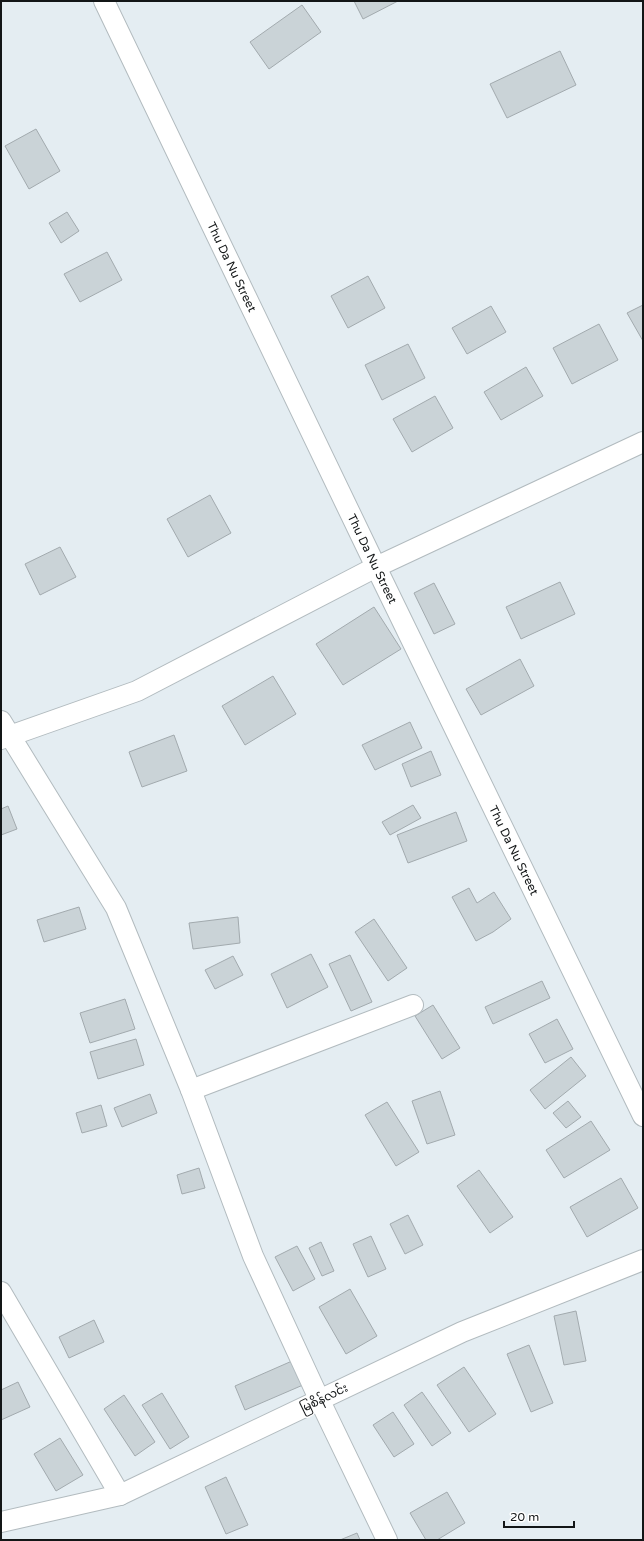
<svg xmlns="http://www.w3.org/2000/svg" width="644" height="1541" font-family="'Varela Round','Noto Sans Myanmar',sans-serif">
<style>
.building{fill:#cad3d7;stroke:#a2aaae}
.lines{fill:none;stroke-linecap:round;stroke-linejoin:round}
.street-casing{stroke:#b2bbbf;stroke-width:22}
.street{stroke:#fff;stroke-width:20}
.labels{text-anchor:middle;stroke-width:3;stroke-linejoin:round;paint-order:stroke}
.street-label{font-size:12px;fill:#131617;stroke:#fff}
</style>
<rect width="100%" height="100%" fill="#e4edf2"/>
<g class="building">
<path d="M354,1H398L363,19Z"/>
<path d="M302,5L321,32L269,69L250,42Z"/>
<path d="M560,51L576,85L507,118L490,84Z"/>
<path d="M36,129L60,171L29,189L5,146Z"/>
<path d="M67,212L79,231L61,243L49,223Z"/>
<path d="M107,252L122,280L80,302L64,274Z"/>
<path d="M368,276L385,308L348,328L331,296Z"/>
<path d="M643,305V341L627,313Z"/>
<path d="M491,306L506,332L467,354L452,328Z"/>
<path d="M599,324L618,360L572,384L553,348Z"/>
<path d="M408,344L425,378L382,400L365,365Z"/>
<path d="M526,367L543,396L501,420L484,392Z"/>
<path d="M435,396L453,428L412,452L393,419Z"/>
<path d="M210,495L231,533L188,557L167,519Z"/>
<path d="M60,547L76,577L40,595L25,564Z"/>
<path d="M560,582L575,614L521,639L506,607Z"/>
<path d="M434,583L455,624L434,634L414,593Z"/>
<path d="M374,607L401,649L343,685L316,644Z"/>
<path d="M520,659L534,686L481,715L466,689Z"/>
<path d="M273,676L296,714L245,745L222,706Z"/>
<path d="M410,722L422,748L375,770L362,745Z"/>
<path d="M174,735L187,771L142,787L129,752Z"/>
<path d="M431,751L441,775L411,787L402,764Z"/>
<path d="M413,805L421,818L390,835L382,822Z"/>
<path d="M8,806L17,829L1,835V809Z"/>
<path d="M456,812L467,841L408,863L397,835Z"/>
<path d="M469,888L477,903L494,892L511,919L493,932L476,941L452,897Z"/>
<path d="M79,907L86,929L44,942L37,920Z"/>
<path d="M238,917L240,943L193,949L189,923Z"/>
<path d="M374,919L407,968L388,981L355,932Z"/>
<path d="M311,954L328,987L287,1008L271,974Z"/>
<path d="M350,955L372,1002L351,1011L329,964Z"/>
<path d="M233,956L243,975L215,989L205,970Z"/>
<path d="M542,981L550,998L493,1024L485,1007Z"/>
<path d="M125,999L135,1029L90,1043L80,1013Z"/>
<path d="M433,1005L460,1048L442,1059L415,1016Z"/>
<path d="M557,1019L573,1049L545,1063L529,1034Z"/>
<path d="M136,1039L144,1065L98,1079L90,1052Z"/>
<path d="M571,1057L586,1076L545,1109L530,1090Z"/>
<path d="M440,1091L455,1135L427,1144L412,1101Z"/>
<path d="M150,1094L157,1113L122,1127L114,1108Z"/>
<path d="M568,1101L581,1117L566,1128L553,1113Z"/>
<path d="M387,1102L419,1152L396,1166L365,1115Z"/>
<path d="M101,1105L107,1126L82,1133L76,1113Z"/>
<path d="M591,1121L610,1150L564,1178L546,1150Z"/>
<path d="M199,1168L205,1188L182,1194L177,1175Z"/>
<path d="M479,1170L513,1217L490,1233L457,1186Z"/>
<path d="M621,1178L638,1208L587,1237L570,1207Z"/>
<path d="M408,1215L423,1245L405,1254L390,1224Z"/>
<path d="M371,1236L386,1269L368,1277L353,1244Z"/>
<path d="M321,1242L334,1271L322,1276L309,1248Z"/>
<path d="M297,1246L315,1279L293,1291L275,1257Z"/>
<path d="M350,1289L377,1336L346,1354L319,1307Z"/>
<path d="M576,1311L586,1361L564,1365L554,1316Z"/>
<path d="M94,1320L104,1342L69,1358L59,1337Z"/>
<path d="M529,1345L553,1403L531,1412L507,1354Z"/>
<path d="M292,1361L303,1385L245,1410L235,1386Z"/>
<path d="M464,1367L496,1414L469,1432L437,1385Z"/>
<path d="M18,1382L30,1407L1,1420V1390Z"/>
<path d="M422,1392L451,1433L432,1446L404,1405Z"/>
<path d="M162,1393L189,1437L170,1449L142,1405Z"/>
<path d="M124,1395L155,1442L135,1456L104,1409Z"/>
<path d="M393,1412L414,1444L394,1457L373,1425Z"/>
<path d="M60,1438L83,1475L56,1491L34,1454Z"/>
<path d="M226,1477L248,1525L226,1534L205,1487Z"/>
<path d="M447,1492L465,1523L437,1540H426L410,1513Z"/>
<path d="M357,1533L360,1540H340Z"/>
</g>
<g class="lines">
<g class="street-casing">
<g id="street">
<path id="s1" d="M104,1L376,567L643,1116"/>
<path d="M1,721L116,908L191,1090L253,1256L320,1401L387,1540"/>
<path d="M1,739L137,691L376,567L643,442"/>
<path d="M191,1090L413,1005"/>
<path d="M1,1292L120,1495"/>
<path d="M1,1522L120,1495L462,1332L643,1260"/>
</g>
</g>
<use href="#street" class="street"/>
</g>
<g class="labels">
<g class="street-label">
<text dy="4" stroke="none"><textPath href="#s1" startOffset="295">Thu Da Nu Street</textPath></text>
<text dy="4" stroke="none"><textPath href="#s1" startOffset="619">Thu Da Nu Street</textPath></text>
<text dy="4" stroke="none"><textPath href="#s1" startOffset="943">Thu Da Nu Street</textPath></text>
<text transform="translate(324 1398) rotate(-26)" y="4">မြစိန်လင်း</text>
</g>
</g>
<rect width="644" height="1541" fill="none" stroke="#131617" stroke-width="4"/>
<path d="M504 1521v6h70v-6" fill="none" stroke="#131617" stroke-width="2"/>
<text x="510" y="1521" font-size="12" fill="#131617" stroke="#ffffff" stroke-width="3" paint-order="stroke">20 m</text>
</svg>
